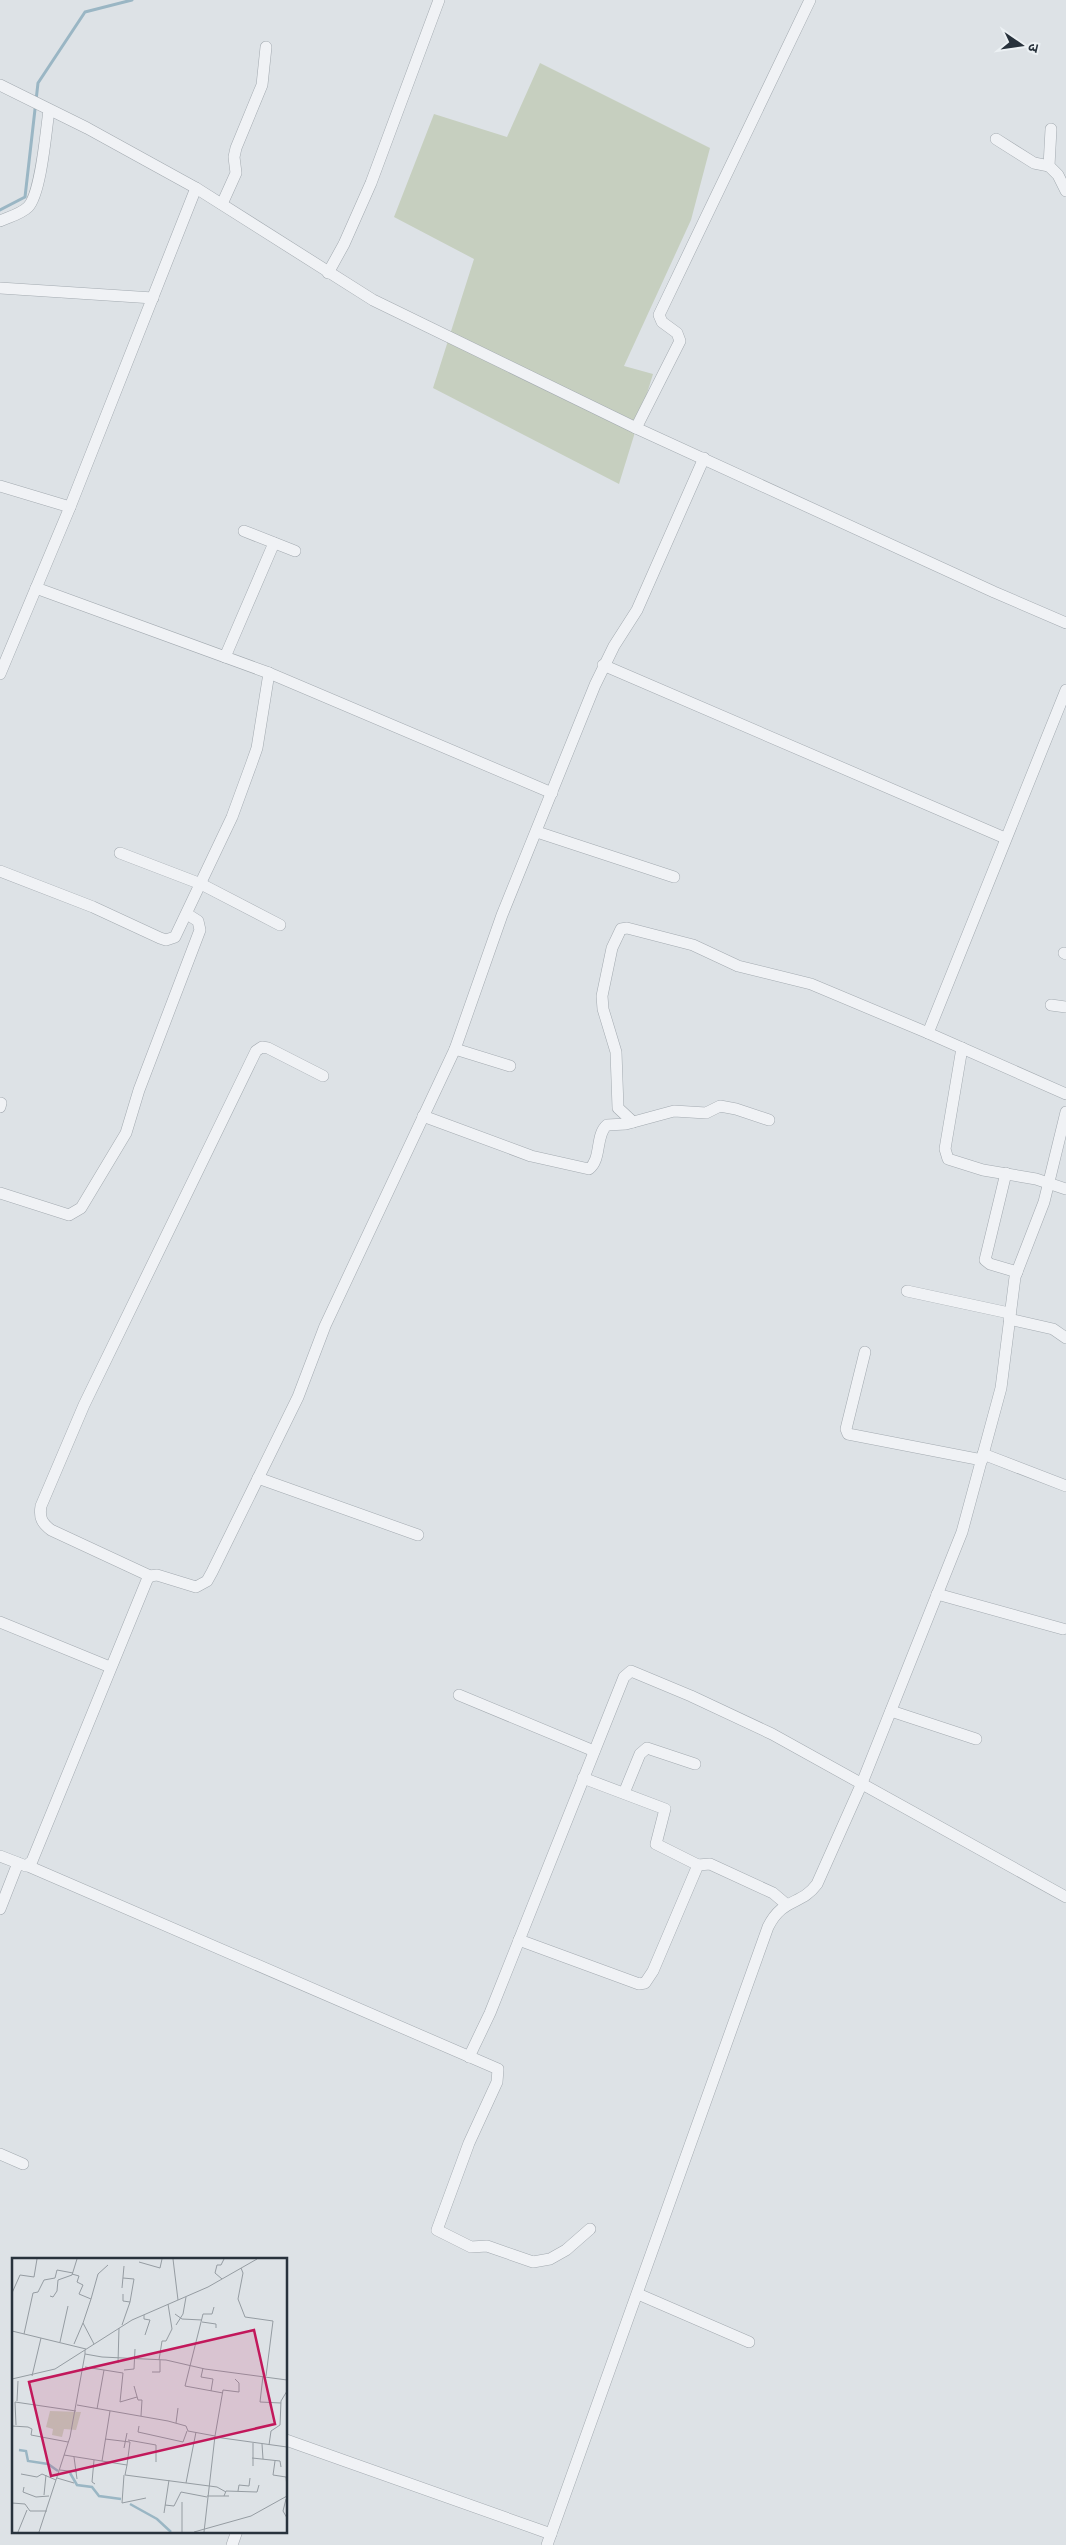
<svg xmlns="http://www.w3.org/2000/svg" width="1066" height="2545" font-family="Ubuntu,'Noto Sans Devanagari',sans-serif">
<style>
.green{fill:#c6cfbf}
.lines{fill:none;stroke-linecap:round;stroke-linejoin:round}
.stream{stroke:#9ab6c4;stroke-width:3}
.minor-casing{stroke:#a3aab0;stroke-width:12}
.minor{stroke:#f0f2f5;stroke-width:11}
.inset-river{fill:none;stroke:#9ab6c4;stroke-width:2.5}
.inset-road{fill:none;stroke:#959ca2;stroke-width:1}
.view{fill:#c2185b;fill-opacity:0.15;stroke:#c2185b;stroke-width:2.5}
.inset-edge{fill:none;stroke:#28323c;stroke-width:2.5}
</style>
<rect width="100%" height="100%" fill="#dde2e6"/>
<path class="green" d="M540,63L710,148L691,220L624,366L653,374L619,484L433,388L474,259L394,217L434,114L507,137Z"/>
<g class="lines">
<path class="stream" d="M0,210L25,197L38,83L85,12L132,0"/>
<g class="minor-casing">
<g id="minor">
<path d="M0,85L87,128L196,188L373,300L636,428L994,592L1066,623"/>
<path d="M1051,129L1049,166L1058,175L1066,191"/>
<path d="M996,139L1034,163L1049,166"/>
<path d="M222,204L236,173L234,157L236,148L262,85L266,47"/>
<path d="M0,221C9,217 21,214 28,207C41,194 46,131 49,110"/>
<path d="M328,273L344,244L371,183L439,0"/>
<path d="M0,288L153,298"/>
<path d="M636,428L680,341L677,333L662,322L659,315L810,0"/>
<path d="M0,486L70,507"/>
<path d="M244,531L295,551"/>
<path d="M36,588L269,673L552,793"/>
<path d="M225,657L274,543"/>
<path d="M603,665L1005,838"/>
<path d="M0,674L70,507L196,188"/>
<path d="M537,832L674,877"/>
<path d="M120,853L201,884L280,925"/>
<path d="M0,871L93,907L160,938L166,940L175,937L232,817L251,765L257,748L269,673"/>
<path d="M1064,953L1066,954"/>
<path d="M1051,1005L1066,1007"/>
<path d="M928,1033L1066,1094"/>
<path d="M962,1048L945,1149L948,1159L983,1170L1036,1179L1066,1189"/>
<path d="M455,1049L510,1066"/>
<path d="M0,1107L1,1103"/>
<path d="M423,1116L531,1156L589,1169C602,1159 595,1135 607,1125L626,1124L674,1111L706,1113L720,1106L736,1109L769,1120"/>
<path d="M633,1122L618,1108L616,1052L603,1009L602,996L612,948L621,929L627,928L693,945L738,966L811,984L928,1033L1066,690"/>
<path d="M1006,1173L985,1260L990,1264L1017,1272"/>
<path d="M0,1193L69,1215L81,1208L126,1133L139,1090L200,930L198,921L187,914"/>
<path d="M907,1291L1009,1313"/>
<path d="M1009,1319L1053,1329L1066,1338"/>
<path d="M865,1352L846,1429L848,1434L982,1460"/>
<path d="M983,1454L1066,1486"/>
<path d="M258,1478L418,1535"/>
<path d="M150,1576L51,1530C42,1523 39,1518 41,1506L84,1405L256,1051L262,1047L268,1048L323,1076"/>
<path d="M937,1594L1063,1629"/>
<path d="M0,1622L110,1667"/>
<path d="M459,1695L594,1751"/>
<path d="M891,1711L976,1739"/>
<path d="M583,1778L665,1809L656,1844L698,1865"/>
<path d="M624,1793L640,1754L647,1748L695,1764"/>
<path d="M0,1856L26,1866L32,1861L147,1580L150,1576L157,1575L196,1587L207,1581L212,1572L298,1397L325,1326L455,1049L502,915L595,685L614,646L637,610L704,458"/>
<path d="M28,1866L498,2069L497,2082L469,2143L437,2230L471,2247L487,2246L533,2262L550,2259L566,2250L590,2229"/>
<path d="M0,1909L18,1863"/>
<path d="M519,1940L639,1984L645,1983L653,1971L698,1865L710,1864L773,1893L786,1904"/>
<path d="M469,2057L490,2013L624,1677L631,1671L691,1696L772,1734L1066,1897"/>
<path d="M0,2154L23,2164"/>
<path d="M638,2294L749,2342"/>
<path d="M286,2440L551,2534"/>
<path d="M232,2545L237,2531"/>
<path d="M547,2545L768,1927C783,1897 801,1906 817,1884L862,1783L962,1532L1001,1388L1015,1277L1044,1202L1066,1112"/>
</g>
</g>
<use href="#minor" class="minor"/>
</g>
<g transform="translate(12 2258)">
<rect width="275" height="275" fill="#dde2e6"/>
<path d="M38,153L69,154L64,172L52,171L50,179L40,177L41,171L34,169Z" fill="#c6cfbf"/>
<path class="inset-river" d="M7,192L14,193L16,203L36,206L46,213M58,215L65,227L80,229L87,238L109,241M118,246L145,261L159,274"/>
<path class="inset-road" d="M161,1L166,42M127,4L148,10L150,1M229,10L231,15L226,41L233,59L261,63L254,118M60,16L67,18L65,24L71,27L67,36L79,41L71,65L82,86M43,20L45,12L61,15M111,20L122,21L118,44M210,21L203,15L205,7H209L212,1M110,30L112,8M0,35L8,17L22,19L25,1M38,38L41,39L45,33L46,22L60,17L65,1M79,41L86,16L96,7M202,49L200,56H191L173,128L211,135M163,56L170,61L190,62M132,57V61L138,62L133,77M190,64L204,66V70M110,67L118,44L111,43V36M164,67L171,56L174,39M0,73L74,91M12,76L21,35L26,34L32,22L43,20M48,84L56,48M62,86L71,65M73,92V96L90,99L154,102L193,111L275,122M147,102L150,83H154L160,71L156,46M106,105L107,70M73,109L111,115L108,144L125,139M191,110L189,119L201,121L199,133M112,112L122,111L123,91M140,114H148V102M20,118L29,80M251,118L248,144L269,145M0,121L43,111L120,62L196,29L245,1M122,128L126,142H130L129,158M5,143L6,123M65,147L156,163L174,168L176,173L203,178L192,274M85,151L92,112M164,165L166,150M4,167L3,144L64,153M0,168L16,169L20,171L19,177L56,184M127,168L126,174L171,184L175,173M203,178L211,132L227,134V125L223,121M203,179L275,189M93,181L118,184L115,207M116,182L144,187V204M250,186L251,201M257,187L259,173L268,167L269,143L275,133M112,190L115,175M52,197L115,207L113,217L205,229L214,234M62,199L65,221M240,200L268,203L269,209M82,202L80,224L83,226M90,203L98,153M263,203L261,217L274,219L275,229M241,208V185M48,212L65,214M9,216L25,219L30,216L44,222M112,217L110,245L134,240M45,220L62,225M174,225L184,174M12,229L11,234L24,239L37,238M226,233L227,227L237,228L238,220M32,237L34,217M195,238H217M212,238L214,233L245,234L247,227M274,241L271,253L275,260M0,245L13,246L18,253H35M153,247L162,248L169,234L195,239M152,255L157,222M6,274L15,252M27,274L58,179L73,96M170,274V244M182,274L239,258L275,238"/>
<path class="view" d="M242,72L263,166L39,218L17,124Z"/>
<rect width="275" height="275" class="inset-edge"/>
</g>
<g transform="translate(1021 45) rotate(103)" stroke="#ecf1f4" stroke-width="4" paint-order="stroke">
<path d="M0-4L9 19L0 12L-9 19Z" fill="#28323c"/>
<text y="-8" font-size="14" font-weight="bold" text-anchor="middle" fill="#28323c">उ</text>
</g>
</svg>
